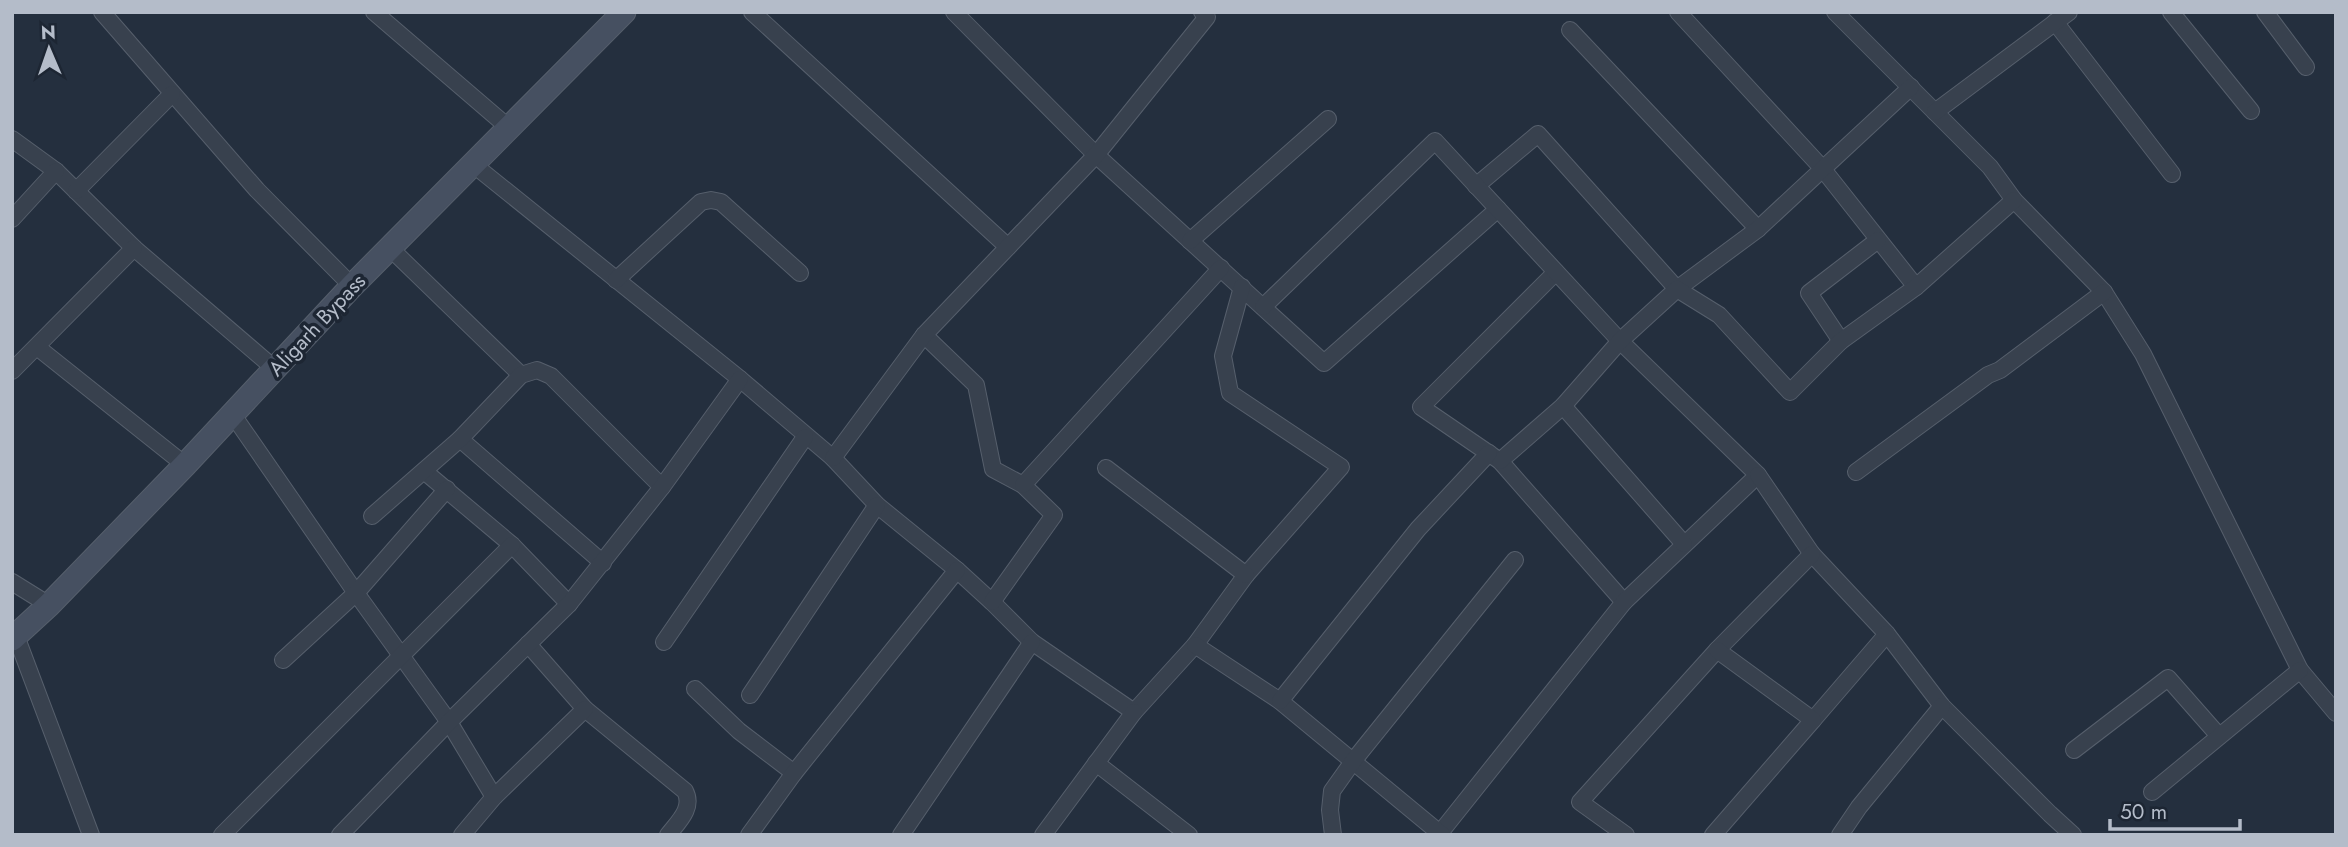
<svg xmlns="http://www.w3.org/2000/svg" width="2348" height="847" font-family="Jost,sans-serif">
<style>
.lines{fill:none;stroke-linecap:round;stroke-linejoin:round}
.minor-casing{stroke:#565f6c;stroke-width:18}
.secondary-casing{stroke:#565f6c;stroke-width:25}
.minor{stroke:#38414e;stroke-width:16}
.secondary{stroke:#465061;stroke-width:23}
.labels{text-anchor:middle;stroke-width:7;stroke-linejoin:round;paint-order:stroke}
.street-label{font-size:21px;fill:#b4bcc9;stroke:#1d2633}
</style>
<rect width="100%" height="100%" fill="#242f3e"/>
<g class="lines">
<g class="minor-casing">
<g id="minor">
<path d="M102,12L257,190L352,286"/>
<path d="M374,12L509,128"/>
<path d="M752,12L1008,247"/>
<path d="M954,12L1096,155L1324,363L1498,209"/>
<path d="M1678,12L1822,168L1916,287"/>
<path d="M1835,12L1990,167L2014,200L2104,292L2143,354L2300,670L2336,713"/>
<path d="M2171,12L2251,111"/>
<path d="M2265,12L2306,67"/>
<path d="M2055,22L2172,174"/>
<path d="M1570,30L1758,229"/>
<path d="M1935,112L2069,12"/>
<path d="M12,139L56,171L134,248L275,369"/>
<path d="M474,165L740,379L833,458L877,505L957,570L992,602L1032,642L1134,712L1195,645L1246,575L1341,467L1230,393L1223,356L1242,287"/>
<path d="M1476,186L1538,134L1677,289L1758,229L1911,87"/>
<path d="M76,191L172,94"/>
<path d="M12,219L56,171"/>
<path d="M1190,241L1328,119"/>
<path d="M390,248L521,375"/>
<path d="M1556,272L1421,407L1500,461L1624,602"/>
<path d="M616,280L701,202L711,200L721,202L800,273"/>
<path d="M1263,307L1435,141L1620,341L1758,475L1624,602L1440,833"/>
<path d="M924,335L976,385L993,469L1023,485L1054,515L992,602"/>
<path d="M1841,341L1809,293L1878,240"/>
<path d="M37,347L185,465"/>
<path d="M12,371L134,248"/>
<path d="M1563,406L1684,544"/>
<path d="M233,415L356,593L449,722L494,797"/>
<path d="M460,439L603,563"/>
<path d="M833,458L924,335L1096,155L1207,17L1202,12"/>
<path d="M1500,461L1563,406L1620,341L1677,289L1719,315L1790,392L1841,341L1916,287L2014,200"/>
<path d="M1106,468L1246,575"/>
<path d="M424,471L512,545L569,604"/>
<path d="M1856,472L1988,375L2000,370L2104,292"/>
<path d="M1758,475L1812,554L1887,634L1942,706L2050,814L2073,835"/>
<path d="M1023,485L1221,268"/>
<path d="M372,516L460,439L521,375L537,370L551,376L662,487"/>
<path d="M12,582L49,605"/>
<path d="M16,636L91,835"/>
<path d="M664,642L805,437"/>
<path d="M528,644L585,709L685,791C694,808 678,822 668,835"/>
<path d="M1195,645L1280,701L1442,835"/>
<path d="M283,660L356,593L447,489"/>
<path d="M695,689L739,731L794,773"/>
<path d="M750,695L877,505"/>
<path d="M1280,701L1418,529L1489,453"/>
<path d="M1813,720L1887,634"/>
<path d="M2074,750L2168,678L2219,736"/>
<path d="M1096,763L1189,835"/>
<path d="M2152,792L2300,670"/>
<path d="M222,835L512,545"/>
<path d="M340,835L449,722L569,604L662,487L740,379"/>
<path d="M462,835L494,797L585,709"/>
<path d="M749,835L794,773L957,570"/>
<path d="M901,835L1032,642"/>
<path d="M1043,835L1134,712"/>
<path d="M1333,835L1330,810L1332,791L1354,760L1515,560"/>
<path d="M1626,835L1580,802L1717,650L1812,554"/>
<path d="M1713,835L1813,720L1717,650"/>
<path d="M1840,835L1859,807L1942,706"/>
</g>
</g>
<g class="secondary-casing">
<path id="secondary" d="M12,639L49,605L185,465L352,286L624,12"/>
</g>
<use href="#minor" class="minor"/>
<use href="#secondary" class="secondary"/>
</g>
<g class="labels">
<g class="street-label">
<text transform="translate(317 325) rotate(-47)" y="7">Aligarh Bypass</text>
</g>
</g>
<rect width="2348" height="847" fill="none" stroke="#b4bcc9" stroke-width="28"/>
<g transform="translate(49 49) rotate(358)" stroke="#1d2633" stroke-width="5" paint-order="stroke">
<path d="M0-5L12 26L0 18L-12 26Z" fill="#b4bcc9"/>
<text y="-10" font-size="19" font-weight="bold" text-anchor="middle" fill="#b4bcc9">N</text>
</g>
<path d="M2110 819v10h130v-10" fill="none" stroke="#b4bcc9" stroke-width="3.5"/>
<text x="2120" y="819" font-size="21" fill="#b4bcc9" stroke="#1d2633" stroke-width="5" paint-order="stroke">50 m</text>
</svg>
